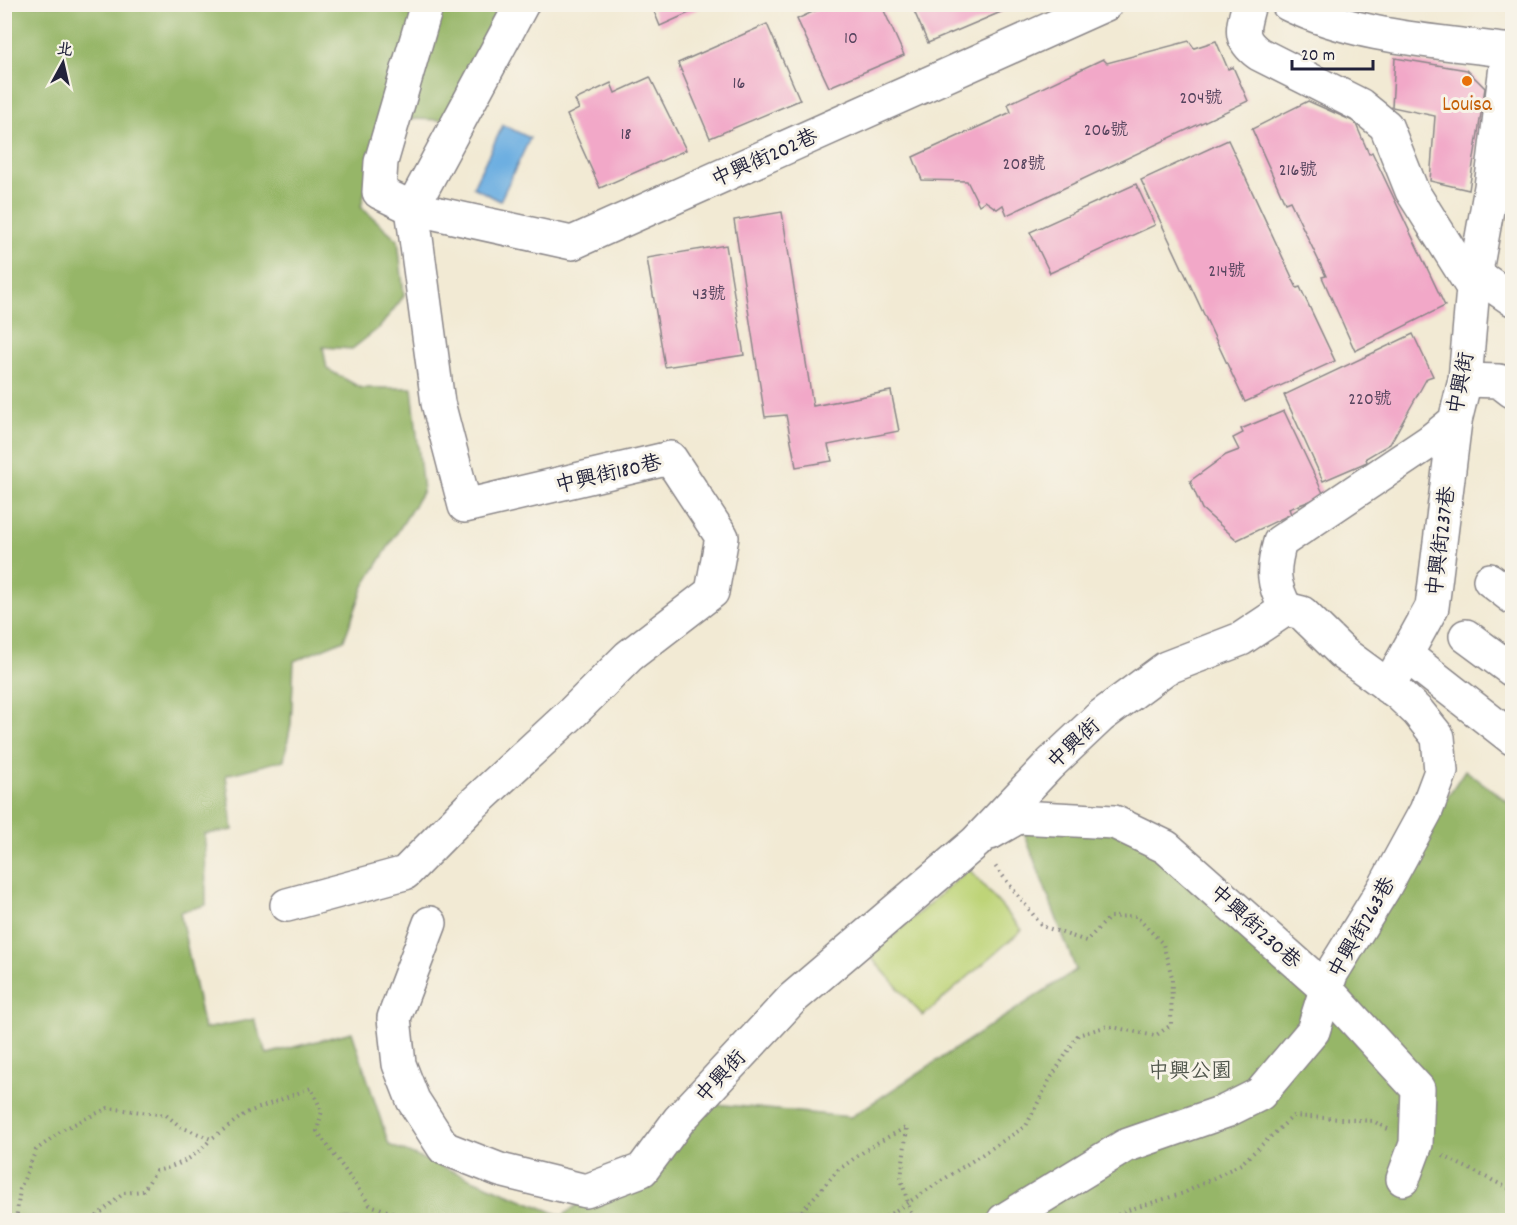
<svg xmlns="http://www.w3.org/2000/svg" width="1517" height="1225" font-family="Dekko,'LXGW WenKai TC',sans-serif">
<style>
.green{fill:#bed478;stroke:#707b5a;stroke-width:1.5}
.forest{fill:#96b668;stroke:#5c6c52;stroke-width:1.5}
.water{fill:#6dafe1;stroke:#48688e;stroke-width:1.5}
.building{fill:#f2a8c8}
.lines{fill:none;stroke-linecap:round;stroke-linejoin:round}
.minor-casing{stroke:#8a8688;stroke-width:36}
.path{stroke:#8a8688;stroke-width:4;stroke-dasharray:1.5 4.5;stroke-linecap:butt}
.minor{stroke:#fff;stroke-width:33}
.food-dot{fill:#e8710a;stroke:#f7f3e8;stroke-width:2}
.labels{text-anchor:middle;stroke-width:6;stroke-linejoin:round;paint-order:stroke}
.number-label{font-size:18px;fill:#56445e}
.food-label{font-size:21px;fill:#c56008;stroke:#f7f3e8}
.street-label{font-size:21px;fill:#22223b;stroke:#f7f3e8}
.park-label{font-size:21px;fill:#51574d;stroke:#f7f3e8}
</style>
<rect width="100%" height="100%" fill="#f7f3e8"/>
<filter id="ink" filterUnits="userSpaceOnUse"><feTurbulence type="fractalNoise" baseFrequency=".0167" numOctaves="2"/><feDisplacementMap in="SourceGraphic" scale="12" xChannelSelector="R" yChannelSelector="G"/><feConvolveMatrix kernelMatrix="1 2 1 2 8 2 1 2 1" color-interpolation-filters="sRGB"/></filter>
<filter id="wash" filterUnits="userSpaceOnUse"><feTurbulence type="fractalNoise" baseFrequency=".008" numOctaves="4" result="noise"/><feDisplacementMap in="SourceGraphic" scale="24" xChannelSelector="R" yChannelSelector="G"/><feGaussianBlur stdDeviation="1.35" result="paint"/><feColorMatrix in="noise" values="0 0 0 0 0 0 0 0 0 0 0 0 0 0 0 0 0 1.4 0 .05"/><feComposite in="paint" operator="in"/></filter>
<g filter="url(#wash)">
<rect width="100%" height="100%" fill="#f2ead4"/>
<path class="green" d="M969,869L1022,930L923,1016L870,956Z"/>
<path class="forest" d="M5,5H499L444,120L383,118L361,207L398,240L404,296L380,327L352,349L323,347L327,369L361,388H412L423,491L364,586L344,640L294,661L291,724L284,760L226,775L233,830L205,834L206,905L180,912L204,1029L254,1019L267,1054L352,1032L389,1145L562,1216L714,1104L851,1117L1076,970L1018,817L1139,834L1340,990L1343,955L1465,770L1512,805V1220H5Z"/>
<path class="water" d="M503,125L530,138L500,201L473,187Z"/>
<g id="blocks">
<g class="building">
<path d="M651,4H709L660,26Z"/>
<path d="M830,4H881L904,55L829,87L797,19Z"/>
<path d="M911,4H1006L1008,9L928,43Z"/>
<path d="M767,24L800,100L710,138L678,63Z"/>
<path d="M1189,41L1194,48L1216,41L1228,69L1233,67L1248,101L1007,215L1003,205L997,209L985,201L979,205L967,181L922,180L913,157L1011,112L1008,104L1103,59L1107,63Z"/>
<path d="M1395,58L1467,70L1485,88L1469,190L1430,181L1435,116L1392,107Z"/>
<path d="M650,77L686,150L600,188L567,115L579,109L575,100L611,83L615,93Z"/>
<path d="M1308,101L1355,122L1369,154L1372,152L1445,306L1355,351L1322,277L1326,276L1290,201L1285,203L1252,129Z"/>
<path d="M1228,140L1297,288L1300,287L1335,361L1245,402L1141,180Z"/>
<path d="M1136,184L1155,225L1050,273L1030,232Z"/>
<path d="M782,212L813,406L891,391L899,431L828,445L832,461L796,467L786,415L765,417L734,220Z"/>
<path d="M726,245L744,355L665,367L647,258Z"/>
<path d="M1413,334L1433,376L1427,378L1390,444L1366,458L1367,462L1323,481L1284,395Z"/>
<path d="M1284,411L1323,493L1318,498L1289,509L1291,514L1237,540L1202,509L1190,481L1226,455L1239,450L1233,438L1243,433L1241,429Z"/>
</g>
</g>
</g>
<g filter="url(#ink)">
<use href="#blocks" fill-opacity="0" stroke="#8a8688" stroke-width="1.5"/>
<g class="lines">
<g class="minor-casing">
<g id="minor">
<path d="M427,4L381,162L379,192L412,208L572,243L1106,4"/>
<path d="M1288,4C1357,38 1437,41 1512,51"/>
<path d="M1477,275L1512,299"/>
<path d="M1473,288L1491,187L1508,50"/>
<path d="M1465,380L1499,381L1512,391"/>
<path d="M1490,580L1512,597"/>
<path d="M1466,636L1512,670"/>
<path d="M1406,655L1512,738"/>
<path d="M1388,687L1432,607L1455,421"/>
<path d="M990,833L1018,817L1114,822L1166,847L1326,989L1418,1089L1416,1144L1403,1179"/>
<path d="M287,905L405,873L470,807L572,713L629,656L712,592L722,537L670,458L465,506L438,403L412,208L522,4"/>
<path d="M430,923L394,1018L399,1064L413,1100L444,1148L500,1170L586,1191L642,1170L679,1120L793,998L976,842L1048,766L1101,716L1166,668L1241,639L1286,609C1272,583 1272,570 1280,542L1429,442L1455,421L1465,380L1473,288L1412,191L1386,126L1360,105L1259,54C1237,38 1243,28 1249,4"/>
<path d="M1004,1220L1125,1146L1226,1111L1260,1094L1313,1031L1331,974L1384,888L1426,811L1441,771L1438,737L1418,712L1399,694L1343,653L1302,613L1286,609"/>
</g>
</g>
<g class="path">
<path d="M1443,1156L1512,1190"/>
<path d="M17,1215L31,1220"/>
<path d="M16,1220L20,1189L36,1150L64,1129L108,1108L166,1115L181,1127L211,1139L246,1113L311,1088L322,1111L317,1131L370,1205L413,1220"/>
<path d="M92,1220L124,1193L143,1191L156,1171C181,1165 194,1158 211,1139"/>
<path d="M794,1220L838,1170L873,1145L907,1127L901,1179L913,1220"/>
<path d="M881,1220L1026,1126L1049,1081L1078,1035L1108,1026L1155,1036L1171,1025L1172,977L1163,944L1136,916L1110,917L1086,941L1042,926L995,866"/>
<path d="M1107,1220L1128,1210L1184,1193L1241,1164L1293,1116L1373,1121L1388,1129"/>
</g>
<use href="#minor" class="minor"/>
</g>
</g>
<circle class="food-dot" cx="1467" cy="81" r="6"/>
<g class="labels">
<g class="number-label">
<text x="851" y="43">10</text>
<text x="739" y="88">16</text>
<text x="1201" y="103">204號</text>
<text x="1106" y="135">206號</text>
<text x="626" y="139">18</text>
<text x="1024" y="169">208號</text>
<text x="1298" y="175">216號</text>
<text x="1227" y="276">214號</text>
<text x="709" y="299">43號</text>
<text x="1370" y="404">220號</text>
</g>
<g class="food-label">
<text x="1467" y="110">Louisa</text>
</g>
<g class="street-label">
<text transform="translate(764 157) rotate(-24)" y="7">中興街202巷</text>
<text transform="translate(1460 383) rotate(-79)" y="7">中興街</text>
<text transform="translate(608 473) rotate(-13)" y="7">中興街180巷</text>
<text transform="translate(1440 541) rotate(-83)" y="7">中興街237巷</text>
<text transform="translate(1073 743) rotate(-43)" y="7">中興街</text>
<text transform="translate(1256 926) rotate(42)" y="7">中興街230巷</text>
<text transform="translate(1361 927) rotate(-60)" y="7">中興街263巷</text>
<text transform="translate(720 1076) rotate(-47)" y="7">中興街</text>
</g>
<g class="park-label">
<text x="1190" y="1077">中興公園</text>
</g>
</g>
<rect width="1517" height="1225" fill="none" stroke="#f7f3e8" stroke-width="24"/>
<g transform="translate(63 63) rotate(8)" stroke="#f7f3e8" stroke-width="4.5" paint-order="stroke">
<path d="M0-4.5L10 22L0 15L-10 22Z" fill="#22223b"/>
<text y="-9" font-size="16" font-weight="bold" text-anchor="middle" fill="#22223b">北</text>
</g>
<path d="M1292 60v9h81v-9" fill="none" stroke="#22223b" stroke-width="3"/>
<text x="1301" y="60" font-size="18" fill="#22223b" stroke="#f7f3e8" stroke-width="4.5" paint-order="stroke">20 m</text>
</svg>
